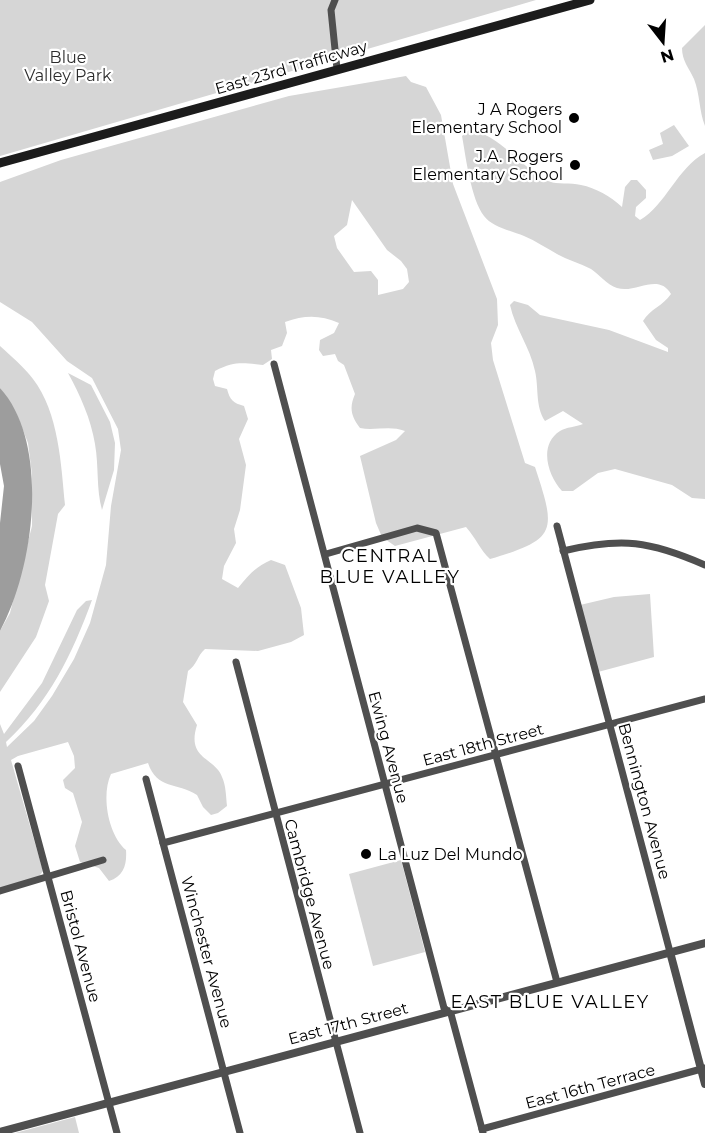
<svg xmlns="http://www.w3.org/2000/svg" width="705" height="1133" font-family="Montserrat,sans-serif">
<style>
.green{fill:#d6d6d6;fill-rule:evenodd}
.water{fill:#9d9d9d}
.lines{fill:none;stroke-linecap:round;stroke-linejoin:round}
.minor{stroke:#4f4f4f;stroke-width:7}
.tertiary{stroke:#4f4f4f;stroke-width:8}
.secondary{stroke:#1c1c1c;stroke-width:9}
.poi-dot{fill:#000;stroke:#fff;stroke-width:2}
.labels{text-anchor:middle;stroke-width:4.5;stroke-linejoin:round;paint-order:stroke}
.park-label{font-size:16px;fill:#2d2d2d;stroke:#fff}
.street-label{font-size:16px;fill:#000;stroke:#fff}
.poi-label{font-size:16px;fill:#000;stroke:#fff;text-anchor:end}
.neighbourhood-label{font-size:18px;letter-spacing:1.5px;fill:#000;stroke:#fff}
</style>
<rect width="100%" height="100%" fill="#fff"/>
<g class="green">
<path d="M0,0H536L0,156Z"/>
<path d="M705,25V126C699,111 700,94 694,79C689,68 682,61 682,48Z"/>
<path d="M406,76L411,82L426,87L441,115L453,184L497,299L498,325L491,343L493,360L525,463L535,467C556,531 558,539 490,559C480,550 476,538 466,527L395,546L382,537L376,523L360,456L396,440L405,431C390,425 375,431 360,428C351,416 349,408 355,394L344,365L338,361L335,354L323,356L319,350L320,340L334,333L339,323C320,315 305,315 285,322L287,333L282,346L271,350L272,359L263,365C242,363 235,361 215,371L213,379L215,386L227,389C230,400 233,403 244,406L248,419L239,439L246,465L240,510L234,529L236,543L224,566L222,579L238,588C249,575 255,567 271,560L285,565L301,608L304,635L291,642L258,651L205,649C197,656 197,665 188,671L183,702L197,725C186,760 215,757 222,777C226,785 226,797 227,806L218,813L211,815L203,807L197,795C177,782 157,790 148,763L111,774C101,795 108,835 126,850C127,864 124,876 109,881L99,868L80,862L75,846L82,822L73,793L65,788L63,780L75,768L74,756L68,742L18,756L11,760L43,871L38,878L0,888V724L4,734L42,683L77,610L86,601L92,600C72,655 49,702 6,742L7,747L34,721L52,696L74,659L90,623L106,565L111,506L121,450L118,429L92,378L67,361L32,322L0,302V182L61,160L289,96ZM352,200L387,250L401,261L407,269L409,282L403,289L378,295V280L371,271L354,272L337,248L334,236L347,225Z"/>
<path d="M674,125L689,146L672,156L653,160L649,150L663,144L660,133Z"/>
<path d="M469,130C500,134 521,168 548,181C558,185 570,182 581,185C596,188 610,196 622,207L625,187L631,180H637L646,190V198L636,207L635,216L640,220C666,205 677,168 705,153V499L692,498L672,485L615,469L598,473L573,491H562C548,476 538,445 560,431C566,427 576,427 583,424L563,411L545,421C535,406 539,388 535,371C530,347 515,328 510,305L514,301L528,305L540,315L609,330L668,352V348L656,340L643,321C650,309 663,306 671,294C658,272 636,294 617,288C607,285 599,274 591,269C580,263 567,260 557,254C546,248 536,241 524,236C512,231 492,227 484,216C471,199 466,158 462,136Z"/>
<path d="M0,346C11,356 24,367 33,379C59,413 61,464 65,505L58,514L45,585L49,601L36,637L0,692V631L10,613L32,526V474L28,443L17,415L0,388Z"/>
<path d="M68,373L91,385L110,422L115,443L114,470L102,510C96,489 99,467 95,444C91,419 80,395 68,373Z"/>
<path d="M650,594L654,657L598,672L580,605L614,597Z"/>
<path d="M401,860L425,952L373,966L349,874Z"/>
<path d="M75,1117L79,1133H15Z"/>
</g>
<path class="water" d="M0,388C51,444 34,569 0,631V523L4,486L0,464Z"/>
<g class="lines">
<g class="minor">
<path d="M335,0L331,10L337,69"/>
<path d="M274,364L444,1008L451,1014L483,1133"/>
<path d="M557,526L670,952"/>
<path d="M563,551C622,537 650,541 705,565"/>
<path d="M326,554L417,528L436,533L557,982"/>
<path d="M236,662L360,1133"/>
<path d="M18,766L117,1133"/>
<path d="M146,779L240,1133"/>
<path d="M163,843L705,699"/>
<path d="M0,891L103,860"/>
<path d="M482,1129L705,1068"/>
</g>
<g class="tertiary">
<path d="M670,952L705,1084"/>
<path d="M0,1132L705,943"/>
</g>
<path class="secondary" d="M0,163L590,0"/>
</g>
<g class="poi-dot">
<circle cx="574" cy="118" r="6"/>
<circle cx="575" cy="165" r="6"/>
<circle cx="366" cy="854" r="6"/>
</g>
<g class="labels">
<g class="park-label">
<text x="68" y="63">Blue<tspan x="68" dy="18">Valley Park</tspan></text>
</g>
<g class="street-label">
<text transform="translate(291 67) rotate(-16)" y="6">East 23rd Trafficway</text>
<text transform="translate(483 744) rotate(-15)" y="6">East 18th Street</text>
<text transform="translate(389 747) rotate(75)" y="6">Ewing Avenue</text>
<text transform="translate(645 801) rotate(75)" y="6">Bennington Avenue</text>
<text transform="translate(310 894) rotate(75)" y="6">Cambridge Avenue</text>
<text transform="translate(81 946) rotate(75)" y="6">Bristol Avenue</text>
<text transform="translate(207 952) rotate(75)" y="6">Winchester Avenue</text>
<text transform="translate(348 1023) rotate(-15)" y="6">East 17th Street</text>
<text transform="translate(590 1086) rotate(-15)" y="6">East 16th Terrace</text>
</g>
<g class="poi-label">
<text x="562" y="115">J A Rogers<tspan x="562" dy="18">Elementary School</tspan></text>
<text x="563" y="162">J.A. Rogers<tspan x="563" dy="18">Elementary School</tspan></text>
<text x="378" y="860" text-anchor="start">La Luz Del Mundo</text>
</g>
<g class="neighbourhood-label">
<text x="390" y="562">CENTRAL<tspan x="390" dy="21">BLUE VALLEY</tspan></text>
<text x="550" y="1008">EAST BLUE VALLEY</text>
</g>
</g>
<g transform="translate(663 42) rotate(163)" stroke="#ffffff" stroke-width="4.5" paint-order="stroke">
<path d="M0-4.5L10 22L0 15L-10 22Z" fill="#000000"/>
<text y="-9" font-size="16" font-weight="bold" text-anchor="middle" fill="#000000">N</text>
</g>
</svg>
